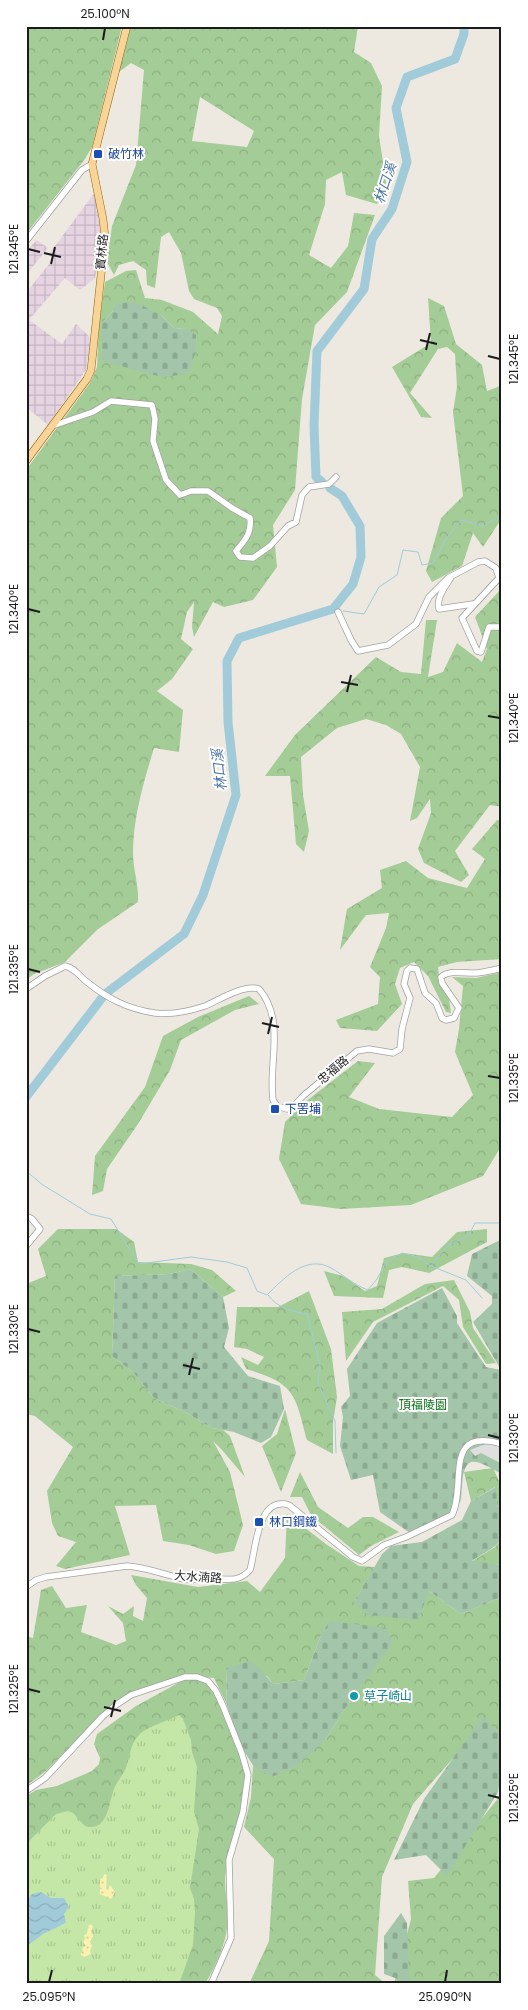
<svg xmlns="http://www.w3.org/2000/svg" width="528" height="2010" font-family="Poppins,'Noto Sans TC',sans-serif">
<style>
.industrial{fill:url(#industrial-grid)}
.grass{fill:url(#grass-tufts)}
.forest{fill:url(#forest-crowns);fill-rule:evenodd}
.sand{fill:url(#sand-dots)}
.cemetery{fill:url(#cemetery-stones)}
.parking{fill:#dfdfdf}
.water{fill:url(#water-waves)}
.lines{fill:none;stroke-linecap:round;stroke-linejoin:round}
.stream{stroke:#a2cbda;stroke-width:1}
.river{stroke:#a2cbda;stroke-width:9}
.minor-casing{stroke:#a2a2a2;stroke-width:7}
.major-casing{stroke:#906703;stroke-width:8}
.minor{stroke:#fff;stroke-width:5.5}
.major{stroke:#f9d499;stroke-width:7}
.ticks{fill:none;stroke:#1b1b1b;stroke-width:2}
.transit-dot{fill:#1a4fb4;stroke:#fff;stroke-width:2}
.culture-dot{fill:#0f9aa8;stroke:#fff;stroke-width:2}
.labels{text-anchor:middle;stroke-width:4;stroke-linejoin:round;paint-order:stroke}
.transit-label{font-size:12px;fill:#164399;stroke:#fff;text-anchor:start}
.street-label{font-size:12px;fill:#1b1b1b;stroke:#fff}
.park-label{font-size:12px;fill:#0d751a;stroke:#fff}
.culture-label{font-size:12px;fill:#0d838f;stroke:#fff;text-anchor:start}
.water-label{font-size:14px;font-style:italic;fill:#4b75a8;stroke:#fff}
.neatline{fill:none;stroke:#1b1b1b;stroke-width:2}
.ticks-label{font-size:12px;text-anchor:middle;fill:#1b1b1b}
</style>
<defs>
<pattern id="industrial-grid" width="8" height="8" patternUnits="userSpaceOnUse" patternTransform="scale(1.25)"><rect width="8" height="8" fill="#e6d3e2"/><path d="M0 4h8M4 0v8" fill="none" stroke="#c5b5c1"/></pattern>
<pattern id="grass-tufts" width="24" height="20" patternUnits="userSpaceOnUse" patternTransform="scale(1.25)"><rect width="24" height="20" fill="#c4e7a7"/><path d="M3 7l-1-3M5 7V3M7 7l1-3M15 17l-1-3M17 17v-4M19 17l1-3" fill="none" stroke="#a8c68f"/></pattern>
<pattern id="forest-crowns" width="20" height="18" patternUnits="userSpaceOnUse" patternTransform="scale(1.25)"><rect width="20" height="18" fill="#a4cc96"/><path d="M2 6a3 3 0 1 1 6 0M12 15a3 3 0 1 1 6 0" fill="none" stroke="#8daf81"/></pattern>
<pattern id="sand-dots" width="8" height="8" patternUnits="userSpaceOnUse" patternTransform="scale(1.25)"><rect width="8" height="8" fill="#fdf1af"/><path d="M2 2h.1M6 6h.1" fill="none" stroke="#d8ce96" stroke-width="1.8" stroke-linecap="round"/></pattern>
<pattern id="cemetery-stones" width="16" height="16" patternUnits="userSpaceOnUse" patternTransform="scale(1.25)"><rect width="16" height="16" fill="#a3c5a9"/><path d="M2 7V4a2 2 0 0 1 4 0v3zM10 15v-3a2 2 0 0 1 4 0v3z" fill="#8ca991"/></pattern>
<pattern id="water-waves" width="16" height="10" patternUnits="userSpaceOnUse" patternTransform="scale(1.25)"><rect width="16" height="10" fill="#a2cbda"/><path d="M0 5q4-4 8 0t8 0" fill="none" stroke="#8baeba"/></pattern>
</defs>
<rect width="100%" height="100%" fill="#ede9e1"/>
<g class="industrial">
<path d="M95,192L103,228L95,278L80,290L65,278L29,320L62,344L76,324L91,338L86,370L48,425L26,407V293L53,259L49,254Z"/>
<path d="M37,240L48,248L26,275V251Z"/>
</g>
<path class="grass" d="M209,1709L200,1984H26V1831L66,1806L141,1716Z"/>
<g class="forest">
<path d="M26,26H122L92,147L85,159L26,234Z"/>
<path d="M131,26H358L354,52L371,63L382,86L379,136L387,188L377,204L346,195L342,172L326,180L325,204L309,255L331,268L348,246L354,213L375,215L347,292L315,325L302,399L295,490L273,525L277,567L253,600L224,607L213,602L194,637L192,627L194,602L187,612L181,639L193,649L172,679L157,691L183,710L179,752L154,748C144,781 133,817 133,853C133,869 139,886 138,902L98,929L65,962L34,974L26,980V470L90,383L97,367L99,325L105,282L126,271L136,270L145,298L162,300L193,312L218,334L222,316L217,308L194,299L189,291L181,253L169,232L161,237L155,288L147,285L146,270L133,261L119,265L114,275L107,262L112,226L136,165L144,70L131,63L119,72ZM200,97L254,131L247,147L192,141ZM113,311L161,315L174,328L188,329L102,361V323Z"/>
<path d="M428,298L444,306L456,344L482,365L487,391L500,386L499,335L502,329V518L483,547L473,533L462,566L432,582L426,571L441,518L463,496L453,412L457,387L455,354L447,347L438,349L410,393L432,418L421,417L392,367L431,343Z"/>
<path d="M502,588V807L490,805L455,851L469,875L461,882L424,863L418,849L431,813L430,799L417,818L410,821L420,767L401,734L386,725L366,719L337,728L301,757L303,795L309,831L304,852L296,844L290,776H265L295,735L376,657L401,672L421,674L426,620H437L428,677L443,672L457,643L482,662L487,649L475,617Z"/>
<path d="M497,820L502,821V959L457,962L438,967L440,983L449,998L451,1013L446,1012L428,976L414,962L400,968L395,984L402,1004L377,1031L340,1028L336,1020L378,1004L380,977L370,967L386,928L389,913L366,915L340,950L347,909L382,888L380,870L406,861L428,878L467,888L485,859L472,849Z"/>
<path d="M502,972V1145L483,1176L411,1205L341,1209L301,1204L279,1159L285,1122L305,1102L358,1061L375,1063L349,1097L379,1109L452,1117L473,1095L455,1052L459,1029L463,986L452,977L476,978Z"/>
<path d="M249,996L259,1004L235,1010L181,1040L170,1070L138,1124L107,1169L103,1191L92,1195L95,1156L145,1087L163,1036L198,1017Z"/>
<path d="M58,1229H116L134,1242L138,1262L191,1264L212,1270L236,1291L223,1297L190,1269L170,1274L115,1276L112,1356L133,1372L154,1398L185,1412L212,1428L223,1430L230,1436L245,1477L222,1450L213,1441L230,1472L243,1525L234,1551L216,1554L189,1545L163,1541L156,1505L115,1506L130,1555L65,1569L56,1566L76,1542L58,1536L52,1523L47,1491L73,1447L35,1416L26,1414V1284L46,1276L38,1249Z"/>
<path d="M487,1229V1242L429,1273L402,1267L389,1270L383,1298L334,1296L324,1271L343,1276L365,1291L377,1286L384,1258L404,1253L432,1257L457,1232Z"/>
<path d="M454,1280L470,1312L473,1328L496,1363L486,1364L463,1327L459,1300L443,1286L373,1322L346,1361L342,1312L382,1309L425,1284Z"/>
<path d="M309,1291L331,1349L337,1397L333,1422V1454L307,1440C295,1394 295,1383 246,1369L241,1357L258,1365L264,1357L247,1349L234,1347L237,1307H278Z"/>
<path d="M285,1409L296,1453L281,1492L262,1446L277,1434Z"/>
<path d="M493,1468L502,1487V1511L497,1505L495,1487L471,1501L464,1472Z"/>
<path d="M300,1472L318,1507L348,1528L363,1517H373L399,1532L371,1546L359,1555L311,1515L302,1497H290Z"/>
<path d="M287,1514L326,1544L359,1566L375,1567L354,1602L429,1591L461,1614L502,1597V1758L468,1741L413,1804L382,1877L375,1975L386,1984H249L269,1941L274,1859L244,1827L251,1797L253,1766L274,1777L325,1740L354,1695L321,1635L304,1680L274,1684L267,1676L226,1668L227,1705L214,1678L203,1677C207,1681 211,1684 214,1687C227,1704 249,1750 248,1771C248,1787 245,1808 240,1824C235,1840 228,1854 226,1871C223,1886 228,1902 228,1916C228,1940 217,1964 205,1984H179L193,1945L195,1912L194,1899L190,1888L199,1829L194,1812L197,1767L192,1752L191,1740L183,1719L179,1715C167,1721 146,1727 138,1736C129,1746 130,1761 124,1772C120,1779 115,1784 113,1792C109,1803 108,1829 89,1827C83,1827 78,1817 73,1813L68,1811L56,1814L26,1844V1796L36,1790L57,1786L92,1771L99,1764L100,1758L94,1744L97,1734L136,1706L189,1677L110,1706L46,1771L26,1786V1667C29,1656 26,1647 26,1636L33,1638L41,1590L52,1586L66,1608L87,1605L81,1632L116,1645L126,1641L123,1623L108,1606L123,1614L134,1606L133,1616L143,1621L147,1598L136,1585L131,1575L198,1587L247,1581L260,1592L285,1558Z"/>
<path d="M502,1539V1565L471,1562L495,1547Z"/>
<path d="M500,1796L502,1804V1984H394L411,1919L408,1881L434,1878Z"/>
</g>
<g class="sand">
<path d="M104,1874L107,1875L106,1889L108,1890L110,1885L115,1892L111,1899L100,1894V1889H103L100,1887V1879L103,1878Z"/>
<path d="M91,1924L93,1927L91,1931L93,1936L90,1942L92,1946L90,1951L91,1954L84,1957L80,1954L83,1951L82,1948L86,1946L83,1942L85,1939L84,1935L87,1934L88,1926Z"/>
</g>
<g class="cemetery">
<path d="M135,302L161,315L174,328L188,329L196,335L195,354L188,374L162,377L102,361V323L113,311L117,303Z"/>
<path d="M502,1239V1474C477,1461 464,1450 462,1487C461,1492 462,1499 460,1502C450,1518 426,1525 410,1533L380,1512L373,1475L351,1480L340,1446L343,1417L341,1407L350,1396L347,1369L377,1323L442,1288L457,1316V1323L486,1367L501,1370L473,1322L492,1304V1296L467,1276L472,1254Z"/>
<path d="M190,1269L223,1297L229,1328L224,1347L248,1376L280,1386L284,1409L271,1437L261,1443L234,1432L212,1428L185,1412L154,1398L133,1372L112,1356L115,1276L170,1274Z"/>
<path d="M496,1487L497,1505L502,1511C502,1549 502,1541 472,1561L502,1565V1597L461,1614L429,1591L418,1620L368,1615L354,1602L382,1554L391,1546L422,1542L462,1520L471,1501Z"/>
<path d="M330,1621L386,1628L393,1643L354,1695L325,1740L297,1765L273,1777L254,1767L238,1741L227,1705L226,1668L251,1661L274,1684L304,1680L321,1635Z"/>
<path d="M483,1716L502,1737V1765L498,1792L447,1876L426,1855L394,1860L424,1799Z"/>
<path d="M401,1913L407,1923L409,1983L384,1974V1936Z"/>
</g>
<path class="parking" d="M488,1443L502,1447V1464L481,1453L475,1456L470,1450Z"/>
<path class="water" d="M41,1892L51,1898H64L69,1907L64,1914L66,1922C60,1927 54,1928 47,1932C40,1935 34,1942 26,1946V1901L32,1894Z"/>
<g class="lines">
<g class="stream">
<path d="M333,609L335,610"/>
<path d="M343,611L364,614L379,587L397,575L403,550L418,552L422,565L433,563L446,539L461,520L484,526L502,514"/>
<path d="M26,1171L43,1185L90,1214L111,1219L139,1264L191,1257L227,1262L247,1268L257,1291L267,1295C283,1279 306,1254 331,1268C344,1275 354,1285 368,1290L377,1279L386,1262L402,1253L418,1257L431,1266L447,1246L469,1235L475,1223H502"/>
<path d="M431,1266L466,1280L482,1298"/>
<path d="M268,1295C277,1308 292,1311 307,1314L320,1365L318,1383L335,1421L336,1453"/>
</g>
<g class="river">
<path d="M322,482L316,477L314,426L317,351L364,289L372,239L392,209L407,162L396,108L407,77L455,59L464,34V26"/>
<path d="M26,1097L105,994L184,934L203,895L236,795L228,722L227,661L239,638L333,609L353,584L361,557L360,526L342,496L330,488"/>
</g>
<g class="minor-casing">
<g id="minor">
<path d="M26,241L82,170L92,164"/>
<path d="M52,426L93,412L111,401L152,405L155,419L153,441L166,480L180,495L191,491H208L232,508L250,518C252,533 245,540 236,551L240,557L253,558L270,546L288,526L296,522L302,495L309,487L329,484L336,477"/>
<path d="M450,579C444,588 436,599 439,609L473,604"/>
<path d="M338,612L351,640L358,651L388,645L416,624L429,597L448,578L478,562L485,561L496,568L499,578L462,618L477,651L481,652L489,627H502"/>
<path d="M26,989L45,976L65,966C75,968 79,976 87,982C108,999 128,1009 155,1013C171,1015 190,1011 205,1006C219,1000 244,984 259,989C286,1021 268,1062 273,1100L277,1106L287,1109L292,1108L303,1096L357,1051L369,1049L393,1053L400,1049L402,1029L410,998L404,984L407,971L410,968L417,969L425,993L436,1003L442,1018L446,1020L454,1018L459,1008L442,983L441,977C450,969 466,974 477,973C485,972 494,970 502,968"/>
<path d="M26,1216L32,1219L40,1229L26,1246"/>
<path d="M26,1587L36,1580L46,1577L127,1566C146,1567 165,1575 184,1579C193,1580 202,1578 211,1578C227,1579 238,1583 250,1570C256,1550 257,1495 289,1505L353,1557L362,1561L384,1545L406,1537L452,1515C467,1484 442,1426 502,1444"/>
<path d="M26,1791L45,1778L102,1717L116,1705L131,1695L185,1677H197L208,1681L216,1691L223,1706L242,1754L248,1775L243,1812L229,1860L231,1938L211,1984"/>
</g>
</g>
<g class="major-casing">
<path id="major" d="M26,461L87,379L91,370L105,237L103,219L92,164L127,26"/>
</g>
<use href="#minor" class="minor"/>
<use href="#major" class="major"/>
</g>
<path class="ticks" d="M103,40L105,28M28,249L40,252M44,253L61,257M51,264L55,247M420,340L437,344M426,350L430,333M488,356L500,359M28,609L40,612M341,682L358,685M347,692L351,675M488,716L500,718M28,969L40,972M262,1023L279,1027M268,1034L272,1017M488,1076L500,1078M28,1329L40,1332M183,1365L200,1369M189,1375L193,1358M488,1435L500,1438M28,1689L40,1692M104,1707L121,1711M111,1717L115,1700M488,1795L500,1798M49,1982L52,1970M445,1982L447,1970"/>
<g class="transit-dot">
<rect x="93" y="149" width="10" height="10" rx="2.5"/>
<rect x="270" y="1104" width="10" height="10" rx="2.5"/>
<rect x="254" y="1517" width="10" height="10" rx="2.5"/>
</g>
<circle class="culture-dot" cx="354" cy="1696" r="5"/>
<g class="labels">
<g class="transit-label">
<text x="108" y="158">破竹林</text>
<text x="285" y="1113">下罟埔</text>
<text x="269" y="1526">林口鋼鐵</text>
</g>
<g class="street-label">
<text transform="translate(102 252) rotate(-85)" y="4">寶林路</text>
<text transform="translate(333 1070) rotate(-40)" y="4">忠福路</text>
<text transform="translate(198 1577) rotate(4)" y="4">大水湳路</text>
</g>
<g class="park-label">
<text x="423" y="1409">頂福陵園</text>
</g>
<g class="culture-label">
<text x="364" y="1700">草子崎山</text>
</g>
<g class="water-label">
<text transform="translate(385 183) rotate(-72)" y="5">林口溪</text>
<text transform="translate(219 770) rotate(-96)" y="5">林口溪</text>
</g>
</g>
<rect width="528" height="2010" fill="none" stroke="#ffffff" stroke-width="55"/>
<rect x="28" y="28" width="472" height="1954" class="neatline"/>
<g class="ticks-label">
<text x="105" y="18">25.100°N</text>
<text transform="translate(14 249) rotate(-90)" y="4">121.345°E</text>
<text transform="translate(514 359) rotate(-90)" y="4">121.345°E</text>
<text transform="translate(14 609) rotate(-90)" y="4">121.340°E</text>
<text transform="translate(514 718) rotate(-90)" y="4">121.340°E</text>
<text transform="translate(14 969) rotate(-90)" y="4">121.335°E</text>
<text transform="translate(514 1078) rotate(-90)" y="4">121.335°E</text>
<text transform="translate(14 1329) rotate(-90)" y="4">121.330°E</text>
<text transform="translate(514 1438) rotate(-90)" y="4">121.330°E</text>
<text transform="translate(14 1689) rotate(-90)" y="4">121.325°E</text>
<text transform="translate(514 1798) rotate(-90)" y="4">121.325°E</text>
<text x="49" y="2001">25.095°N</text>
<text x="445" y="2001">25.090°N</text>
</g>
</svg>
